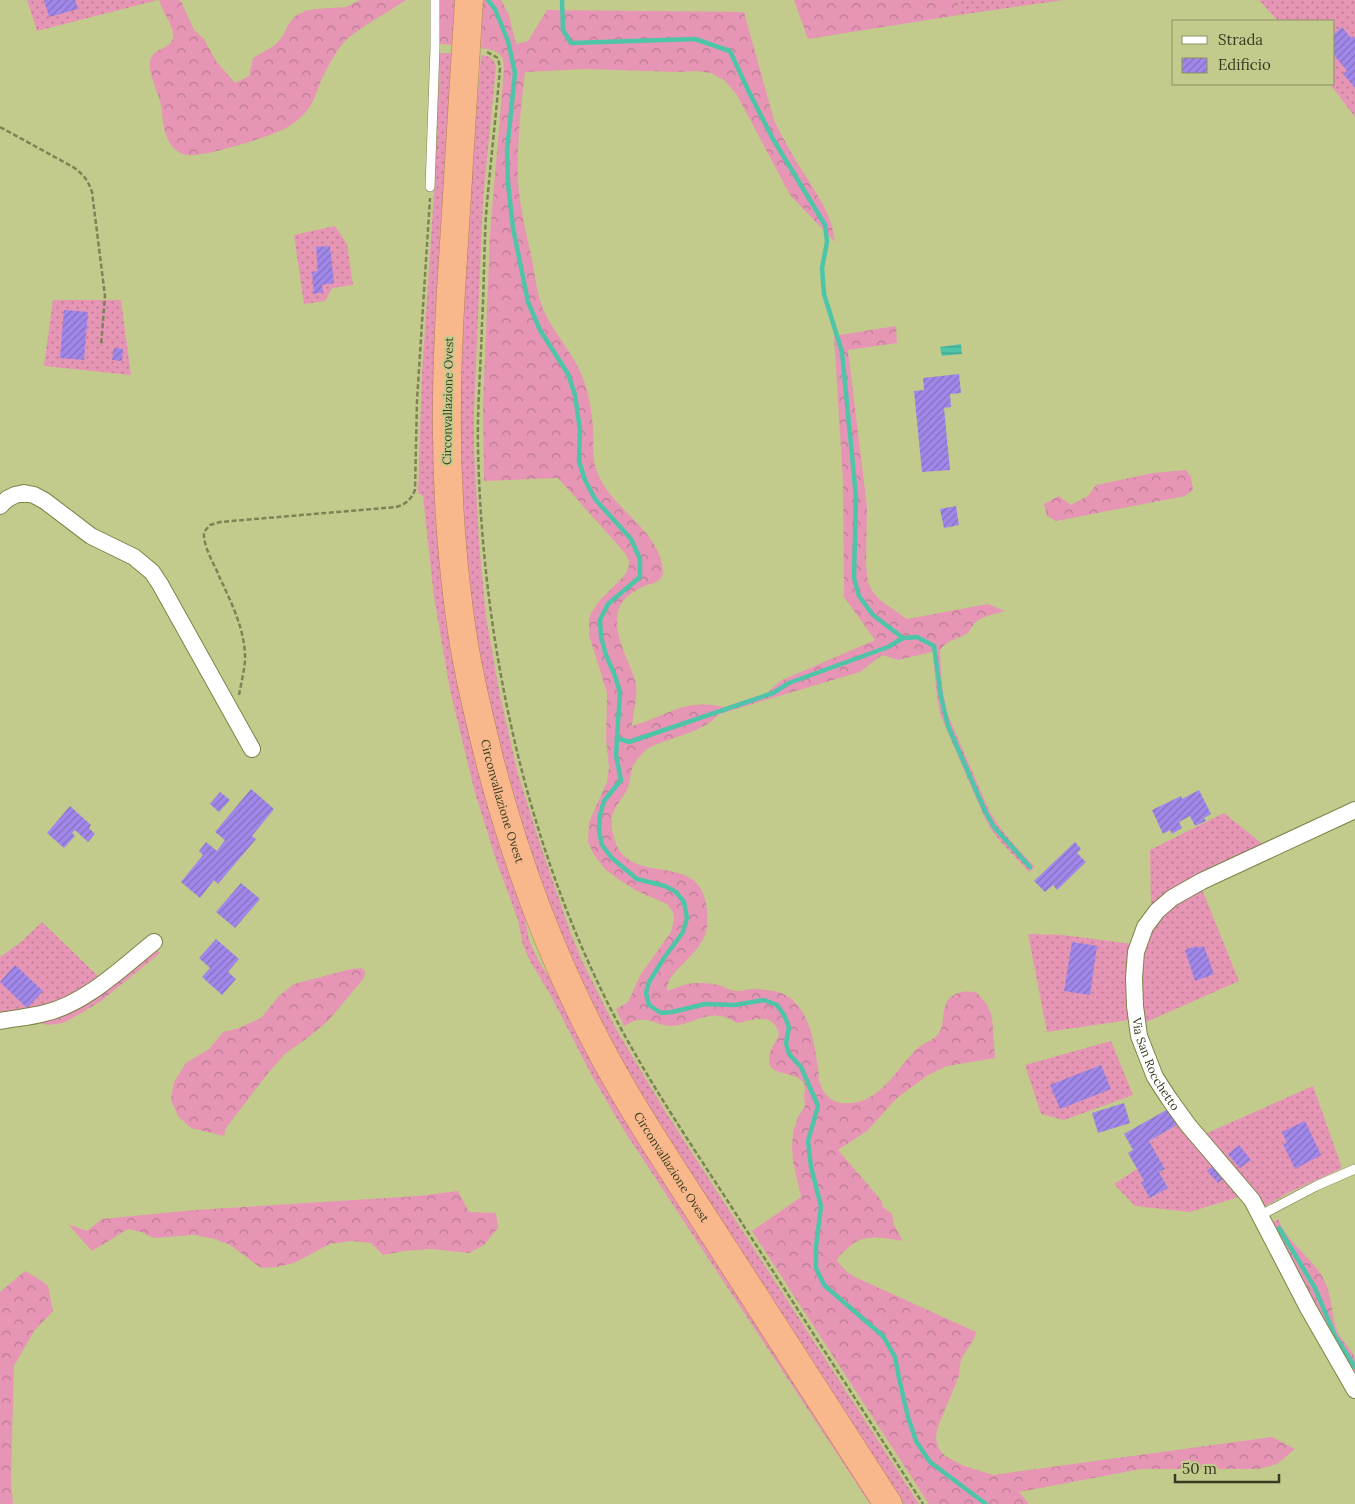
<svg xmlns="http://www.w3.org/2000/svg" width="1355" height="1504" font-family="Lora,serif">
<style>
.grass{fill:url(#grass-dots)}
.forest{fill:url(#forest-crowns)}
.water{fill:url(#water-rules)}
.lines{fill:none;stroke-linecap:round;stroke-linejoin:round}
.stream{stroke:#4ec5a9;stroke-width:4.5}
.building{fill:url(#building-hatch)}
.service-casing{stroke:#7c8346;stroke-width:10}
.minor-casing{stroke:#7c8346;stroke-width:18}
.trunk-casing{stroke:#b48154;stroke-width:29}
.path{stroke:#7d8356;stroke-width:2.5;stroke-dasharray:5 2.5;stroke-linecap:butt}
.service{stroke:#fff;stroke-width:9}
.minor{stroke:#fff;stroke-width:16}
.trunk{stroke:#f8b88c;stroke-width:28}
.trunk-bridge-casing{stroke:#b48154;stroke-width:29;stroke-linecap:butt}
.trunk-bridge{stroke:#f8b88c;stroke-width:28}
.labels{text-anchor:middle;stroke-width:4;stroke-linejoin:round;paint-order:stroke}
.street-label{font-size:12px;fill:#383b21;stroke:#c3cb8c}
</style>
<defs>
<pattern id="grass-dots" width="8" height="8" patternUnits="userSpaceOnUse" patternTransform="scale(1.25)"><rect width="8" height="8" fill="#e695b5"/><path d="M2 2h.1M6 6h.1" fill="none" stroke="#bb7b93" stroke-width="1.8" stroke-linecap="round"/></pattern>
<pattern id="forest-crowns" width="20" height="18" patternUnits="userSpaceOnUse" patternTransform="scale(1.25)"><rect width="20" height="18" fill="#e695b5"/><path d="M2 6a3 3 0 1 1 6 0M12 15a3 3 0 1 1 6 0" fill="none" stroke="#bb7b93"/></pattern>
<pattern id="water-rules" width="6" height="5" patternUnits="userSpaceOnUse" patternTransform="scale(1.25)"><rect width="6" height="5" fill="#4ec5a9"/><path d="M0 2.5h6" fill="none" stroke="#42a189"/></pattern>
<pattern id="building-hatch" width="6" height="6" patternUnits="userSpaceOnUse" patternTransform="scale(1.25)"><rect width="6" height="6" fill="#a187ea"/><path d="M-1 1l2-2M0 6l6-6M5 7l2-2" fill="none" stroke="#8470bd"/></pattern>
</defs>
<rect width="100%" height="100%" fill="#c3cb8c"/>
<g class="grass">
<path d="M27,0H158L37,31Z"/>
<path d="M958,0H1064L959,15Z"/>
<path d="M1259,0H1355V117L1330,84H1334V21H1278Z"/>
<path d="M440,53H453L435,407L529,940C536,956 542,970 555,983L875,1504H870L625,1132L592,1076L550,994L530,961L523,945L518,920L496,860L475,793L450,690L434,597L423,496L418,493L422,374L435,179Z"/>
<path d="M481,55C489,56 494,58 496,67L483,200L474,412V449L479,542L486,617L500,696L518,774L542,850L570,931L582,961L616,1029L665,1111L919,1504H904L635,1087L577,978L524,836L482,678L466,571L458,428L466,249Z"/>
<path d="M335,226L347,244L353,285L332,288L325,301L304,304L294,235Z"/>
<path d="M53,300H121L131,375L44,366Z"/>
<path d="M940,650L942,687L947,713L989,810C1001,832 1018,849 1035,867L1029,872L1000,841L990,828L983,814L940,714L936,689L933,652Z"/>
<path d="M767,693L769,699L720,714L724,707Z"/>
<path d="M1224,813L1265,846L1151,908L1150,850Z"/>
<path d="M1201,887L1239,981L1144,1023L1141,972L1147,938L1157,919Z"/>
<path d="M42,922L101,979L79,995L0,1018V957L21,942Z"/>
<path d="M1028,934L1063,935L1132,944L1129,1020L1047,1032Z"/>
<path d="M1111,1041L1133,1095L1064,1120L1041,1114L1025,1065Z"/>
<path d="M1313,1086L1342,1168L1288,1193L1264,1207L1205,1134Z"/>
<path d="M1177,1125L1242,1196L1190,1212L1135,1206L1114,1184L1137,1169L1144,1181L1141,1183L1150,1198L1168,1188L1159,1172L1165,1169L1149,1141Z"/>
</g>
<g class="forest">
<path d="M159,0H178L181,1L194,30L204,39L216,61L235,83L249,76L253,58L275,45L283,36L288,25L295,16L305,11L315,9L346,7L360,0H406C387,13 363,25 346,40C336,50 328,66 322,79C316,92 314,105 303,115C299,119 293,124 288,127C273,136 203,158 186,155C177,153 171,147 167,138C162,125 163,115 160,101C157,90 146,68 151,58C156,47 174,49 173,35C173,25 162,11 159,0Z"/>
<path d="M440,0H456L453,45L440,44Z"/>
<path d="M483,0H501L509,15L516,44L528,41L547,10L744,12L774,120C784,141 796,162 809,181C822,203 832,216 835,242L790,195L737,95L724,80L711,73L697,71L677,72L586,69L525,72C521,107 517,142 518,177C519,205 526,232 532,259C535,276 537,295 544,311C556,337 578,358 586,387C590,401 593,417 593,432C594,450 591,459 599,476C613,509 654,527 662,564C663,569 664,574 661,578C658,582 652,584 647,585C635,590 621,598 618,612C613,638 630,660 636,684C638,693 633,715 632,726C668,716 683,698 724,707C713,728 684,734 663,742C658,744 651,746 646,750C641,754 638,759 634,764C630,772 631,781 627,790C622,799 615,806 612,816C611,823 612,831 614,838C627,887 693,852 705,899C713,934 702,945 679,968C672,975 667,981 667,991C674,989 681,985 688,984C697,982 710,983 719,985C724,987 731,991 737,991C742,992 747,989 752,989C759,989 771,990 778,992C809,1001 814,1042 818,1068C819,1073 818,1079 820,1083C823,1093 831,1102 841,1103C880,1107 895,1069 918,1048C927,1040 935,1042 941,1029C944,1020 942,1004 951,997C959,991 966,991 976,992L986,1003L992,1016L995,1058L947,1066L928,1075L897,1098L867,1131L838,1150L881,1200L883,1207L892,1214L894,1225L903,1241C883,1238 862,1232 847,1249C842,1253 839,1255 837,1261L846,1271L855,1277L976,1332L974,1339L961,1359L959,1376L937,1429L936,1439L939,1449L945,1456L964,1466L993,1475L1272,1437L1295,1449L1277,1464L1259,1469H1141L1019,1492L1029,1504H929L752,1231L801,1197L793,1162L792,1147L793,1132L798,1117L805,1106L804,1095L805,1089L804,1083L797,1077L776,1071L771,1068C765,1051 774,1049 779,1034C773,1011 754,1020 737,1023C711,1006 698,1023 673,1026C661,1027 651,1018 639,1020C634,1020 629,1024 624,1026L616,1009L628,1002L641,974L671,932L674,919L673,912L667,904L637,891L615,877L605,869L594,855L588,842L589,822L607,782L609,768L606,739L607,693L589,635V620L591,613L600,600L623,577L628,570L629,561L625,553L558,478L484,481L483,406L490,234L504,69C504,52 496,50 481,48Z"/>
<path d="M794,0H958L959,15L808,39Z"/>
<path d="M896,326L897,343L848,350L867,507L866,564L868,582L873,592L880,600L907,619L988,604L1005,611C996,614 982,616 976,622C971,626 971,631 966,634C955,640 947,640 940,650L898,660L882,655L860,672L769,699L767,693L780,681L875,640L844,597L843,481L834,336Z"/>
<path d="M1186,470L1191,477L1193,490L1185,496L1056,521L1047,516L1044,504L1059,496L1071,505L1088,496L1096,485L1153,473Z"/>
<path d="M154,947L160,953L101,1001L78,1015L63,1023L48,1025L31,1021Z"/>
<path d="M361,968L365,971L364,978L328,1021L310,1036L286,1053L268,1073L226,1128L224,1136L191,1128L178,1116L171,1100L174,1082L186,1063L209,1049L223,1032L239,1028L261,1018L279,996L294,984L351,969Z"/>
<path d="M458,1191L469,1212L496,1213L498,1228L484,1245L469,1253L431,1249L404,1251L383,1255L371,1243L352,1241L330,1244L294,1263L277,1267L261,1268L230,1245L215,1239L194,1235L154,1238L141,1232L128,1229L92,1251L68,1224L87,1231L102,1219L195,1210L418,1196Z"/>
<path d="M1278,1219C1287,1241 1307,1254 1320,1273C1332,1290 1331,1310 1336,1328C1340,1340 1351,1348 1355,1358C1355,1363 1355,1371 1355,1377L1342,1356L1272,1223Z"/>
<path d="M25,1271L39,1279L48,1286L53,1311L34,1331L14,1366L11,1479L13,1504H0V1292Z"/>
</g>
<path class="water" d="M961,344L962,354L942,356L940,347Z"/>
<g class="lines">
<g class="stream">
<path d="M488,0L495,9L508,41L515,73L507,151L508,183L513,228L528,302L540,330L568,374L575,395L580,430L579,461L585,480L595,499L631,539L640,559V577L608,604L600,620L601,637L606,655L615,676L620,692L616,755L621,780L604,801L600,815L599,831L602,845L612,858L637,879L665,886L676,892L684,902L687,918L683,932L664,958L649,982L646,993L649,1005L661,1013L672,1012L705,1004L735,1005L764,1000L777,1005L784,1015L789,1027L786,1043L789,1054L801,1067L818,1106L808,1141L811,1167L821,1206L816,1247V1268L824,1285L883,1336L895,1357L899,1378L908,1417L916,1441L930,1462L986,1504"/>
<path d="M562,0L563,30L571,43L695,39L730,51L748,90L773,139L825,225L827,242L822,268L824,294L842,352L856,497L854,578L859,596L873,615L903,638"/>
<path d="M617,738L629,742L773,693L789,683L888,647L903,638L917,637L934,646L941,697L948,726L985,811L994,827L1030,867"/>
<path d="M1279,1228L1315,1288L1335,1336L1355,1367"/>
</g>
</g>
<g class="building">
<path d="M44,0H75L78,9L49,17Z"/>
<path d="M1342,27L1351,38L1353,36L1355,38V88L1343,74L1347,71L1334,55V34Z"/>
<path d="M330,246L334,283L322,285L323,292L314,294L312,272L318,271L316,247Z"/>
<path d="M64,310L88,312L84,360L60,358Z"/>
<path d="M114,348L123,349L122,361L112,360Z"/>
<path d="M959,374L961,393L950,394L951,407L944,408L950,470L922,472L914,391L924,390L923,378Z"/>
<path d="M956,506L959,525L944,528L940,509Z"/>
<path d="M251,789L274,809L252,836L256,839L218,884L214,880L200,898L181,882L203,855L199,851L206,842L217,851L225,840L215,832Z"/>
<path d="M1199,790L1211,814L1204,818L1206,821L1195,826L1190,816L1179,822L1182,828L1172,834L1170,830L1163,834L1152,810L1181,796L1182,799Z"/>
<path d="M220,792L230,800L219,812L210,804Z"/>
<path d="M70,806L91,825L89,828L95,834L88,842L75,830L72,833L75,836L64,848L47,833Z"/>
<path d="M1075,842L1081,849L1077,853L1086,862L1057,890L1053,885L1045,892L1034,881Z"/>
<path d="M241,883L260,899L235,928L216,912Z"/>
<path d="M216,939L239,959L228,972L236,979L222,995L202,977L210,968L199,958Z"/>
<path d="M1072,942L1097,946L1090,995L1064,991Z"/>
<path d="M1196,946L1197,948L1204,946L1214,974L1195,981L1185,950Z"/>
<path d="M15,965L43,991L27,1008L0,982Z"/>
<path d="M1101,1065L1111,1089L1060,1109L1050,1085Z"/>
<path d="M1124,1103L1130,1123L1098,1133L1092,1113Z"/>
<path d="M1168,1109L1177,1125L1149,1141L1165,1169L1159,1172L1168,1188L1150,1198L1141,1183L1144,1181L1128,1153L1133,1150L1124,1134Z"/>
<path d="M1305,1121L1321,1155L1295,1169L1283,1144L1287,1143L1282,1132Z"/>
<path d="M1239,1145L1251,1160L1240,1168L1228,1154Z"/>
<path d="M1213,1166L1224,1178L1218,1183L1207,1171Z"/>
</g>
<g class="lines">
<g class="service-casing">
<g id="service">
<path d="M430,187L435,48V0"/>
<path d="M1261,1215L1316,1186L1355,1169"/>
</g>
</g>
<g class="minor-casing">
<g id="minor">
<path d="M0,506L7,499L15,495L24,493L34,495L45,501L91,536L134,557L152,572L160,584L252,749"/>
<path id="s1" d="M1355,810L1202,881L1172,898L1157,911L1145,927L1136,952L1134,978L1135,1006L1139,1036L1155,1077L1170,1100L1188,1125L1252,1200L1308,1308L1355,1390"/>
<path d="M0,1021C15,1018 31,1017 45,1013C85,1004 123,967 154,942"/>
</g>
</g>
<g class="trunk-casing">
<g id="trunk">
<path id="s2" d="M458,178C454,252 447,327 447,401C446,471 450,541 459,610C465,660 477,709 489,758C514,855 549,951 596,1041C631,1109 675,1173 716,1237C774,1326 831,1415 888,1504"/>
</g>
</g>
<g class="path">
<path d="M487,52L498,58L500,68C496,117 490,166 486,215C484,251 484,287 482,324C481,365 477,407 478,448C482,630 520,818 598,983C634,1060 683,1132 729,1203C794,1304 859,1404 923,1504"/>
<path d="M0,127L73,167C83,174 88,180 92,192L105,296L101,346"/>
<path d="M239,695C241,684 244,672 245,661C246,631 231,602 219,576C214,563 203,547 204,532L210,525L220,522L396,507C406,504 411,500 415,490L417,400L430,198"/>
</g>
<use href="#service" class="service"/>
<use href="#minor" class="minor"/>
<use href="#trunk" class="trunk"/>
<g class="trunk-bridge-casing">
<path id="trunk-bridge" d="M458,178L469,0"/>
</g>
<use href="#trunk-bridge" class="trunk-bridge"/>
</g>
<g class="labels">
<g class="street-label">
<text transform="translate(448 401) rotate(-89)" y="4">Circonvallazione Ovest</text>
<text dy="4" stroke="none"><textPath href="#s2" startOffset="629">Circonvallazione Ovest</textPath></text>
<text dy="4" stroke="none"><textPath href="#s1" startOffset="386">Via San Rocchetto</textPath></text>
<text dy="4" stroke="none"><textPath href="#s2" startOffset="1034">Circonvallazione Ovest</textPath></text>
</g>
</g>
<rect x="1172" y="20" width="162" height="65" fill="#c3cb8c" stroke="#8b9161"/>
<rect x="1182" y="36" width="25" height="8" fill="#ffffff" stroke="#8b9161"/>
<text x="1218" y="45" font-size="15" fill="#383b21">Strada</text>
<rect x="1182" y="58" width="25" height="15" fill="url(#building-hatch)" stroke="#8b9161"/>
<text x="1218" y="70" font-size="15" fill="#383b21">Edificio</text>
<path d="M1175 1474v8h104v-8" fill="none" stroke="#383b21" stroke-width="2.5"/>
<text x="1182" y="1474" font-size="15" fill="#383b21" stroke="#c3cb8c" stroke-width="4" paint-order="stroke">50 m</text>
</svg>
